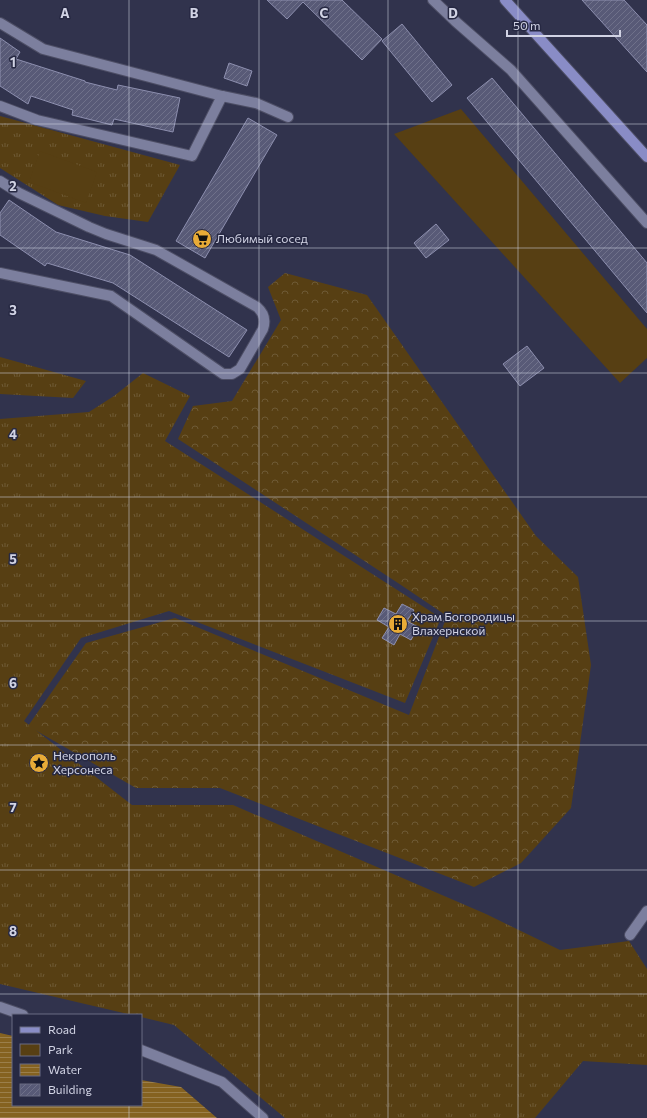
<svg xmlns="http://www.w3.org/2000/svg" width="647" height="1118" font-family="Commissioner,sans-serif">
<style>
.grass{fill:url(#grass-tufts)}
.forest{fill:url(#forest-crowns)}
.green{fill:#573f13}
.water{fill:url(#water-rules)}
.building{fill:url(#building-hatch);stroke:#8d8faf}
.lines{fill:none;stroke-linecap:round;stroke-linejoin:round}
.minor-casing{stroke:#4d4e65;stroke-width:12}
.major-casing{stroke:#4d4e65;stroke-width:12}
.minor{stroke:#7c7f9e;stroke-width:10}
.major{stroke:#898cc6;stroke-width:10}
.grid{fill:none;stroke:#d1d3e4;stroke-width:1;stroke-opacity:0.55}
.labels{text-anchor:middle;stroke-width:3;stroke-linejoin:round;paint-order:stroke}
.poi-label{font-size:12px;fill:#d1d3e4;stroke:#272943;text-anchor:start}
.grid-label{font-size:13px;text-anchor:middle;font-weight:bold;fill:#d1d3e4;stroke:#272943;stroke-width:3;stroke-linejoin:round;paint-order:stroke}
</style>
<defs>
<pattern id="grass-tufts" width="24" height="20" patternUnits="userSpaceOnUse"><rect width="24" height="20" fill="#573f13"/><path d="M3 7l-1-3M5 7V3M7 7l1-3M15 17l-1-3M17 17v-4M19 17l1-3" fill="none" stroke="#6e5a35"/></pattern>
<pattern id="forest-crowns" width="20" height="18" patternUnits="userSpaceOnUse"><rect width="20" height="18" fill="#573f13"/><path d="M2 6a3 3 0 1 1 6 0M12 15a3 3 0 1 1 6 0" fill="none" stroke="#6e5a35"/></pattern>
<pattern id="water-rules" width="6" height="5" patternUnits="userSpaceOnUse"><rect width="6" height="5" fill="#856220"/><path d="M0 2.5h6" fill="none" stroke="#9b7f4b"/></pattern>
<pattern id="building-hatch" width="6" height="6" patternUnits="userSpaceOnUse"><rect width="6" height="6" fill="#585a77"/><path d="M-1 1l2-2M0 6l6-6M5 7l2-2" fill="none" stroke="#6f718a"/></pattern>
</defs>
<rect width="100%" height="100%" fill="#31334d"/>
<g class="grass">
<path d="M0,116L180,165L148,222L105,216L58,205L0,168Z"/>
<path d="M0,357L86,381L73,398L0,394Z"/>
<path d="M143,373L190,396L165,441L441,618L405,703L169,611L81,638L24,721L132,805H233L486,914L560,950L629,941L647,969V1065L583,1061L535,1118H285L174,1025L141,1017V1015H132L0,984V419L89,412L114,396Z"/>
</g>
<path class="forest" d="M285,273L367,295L536,536L578,577L591,665L571,808L521,863L474,887L220,788H136L28,726L86,643L175,618L409,715L447,616L398,583L178,439L193,406L232,401L281,320L268,287Z"/>
<g class="green">
<path d="M461,109L647,329V358L620,383L394,134Z"/>
<path d="M40,151L97,172L86,203L29,182Z"/>
</g>
<path class="water" d="M0,1033L13,1036V1105H141V1080L181,1087L217,1118H0Z"/>
<g class="building">
<path d="M267,0H342L382,39L362,60L303,2L287,19Z"/>
<path d="M582,0H624L647,25V72Z"/>
<path d="M402,24L452,85L432,102L382,41Z"/>
<path d="M0,38L20,52L16,59L85,81V82L117,90L118,85L180,98L173,132L114,119L112,125L72,115L73,110L31,96L28,104L0,86Z"/>
<path d="M229,63L252,71L247,86L224,78Z"/>
<path d="M492,78L647,263V313L467,98Z"/>
<path d="M248,118L277,135L205,258L176,241Z"/>
<path d="M9,200L56,232L130,255L247,330L229,357L113,283L47,263L45,266L0,235V213Z"/>
<path d="M436,224L449,240L426,258L414,243Z"/>
<path d="M527,346L544,368L520,386L503,364Z"/>
<path d="M402,604L414,610L407,621L418,627L411,640L400,634L394,645L382,638L389,627L377,620L384,608L396,614Z"/>
</g>
<g class="lines">
<g class="minor-casing">
<g id="minor">
<path d="M433,0L455,21L511,70L647,223"/>
<path d="M0,23L43,49L222,96L256,103L288,117"/>
<path d="M0,106L37,120L192,156L222,96"/>
<path d="M0,181L19,193L89,227L106,234L156,250L257,307C264,313 266,320 263,329L240,369L232,374H223L111,296L0,273"/>
<path d="M630,935L647,911"/>
<path d="M0,1007L23,1015"/>
<path d="M141,1050L222,1082L263,1118"/>
</g>
</g>
<g class="major-casing">
<path id="major" d="M505,0L647,157"/>
</g>
<use href="#minor" class="minor"/>
<use href="#major" class="major"/>
</g>
<path class="grid" d="M129,0V1015M259,0V1118M388,0V1118M518,0V1118M0,124H647M0,248H647M0,373H647M0,497H647M0,621H647M0,745H647M0,870H647M0,994H647M129,1105V1118"/>
<defs>
<g id="supermarket-disc" transform="scale(1)"><circle r="9.5" fill="#e8ab37" stroke="#272943"/><path d="M-6-5.5h2.5l.6 2H6L4.5 2H-2.5L-4.4-4H-6ZM-1.5 3.2a1.3 1.3 0 1 0 .1 0ZM3 3.2a1.3 1.3 0 1 0 .1 0Z" fill="#111"/></g>
<g id="building-disc" transform="scale(1)"><circle r="9.5" fill="#e8ab37" stroke="#272943"/><path d="M-4-6H4V6H1V3H-1V6H-4ZM-2.5-4.3h1.7v1.8h-1.7ZM.8-4.3h1.7v1.8H.8ZM-2.5-1h1.7V.8h-1.7ZM.8-1h1.7V.8H.8Z" fill="#111"/></g>
<g id="sight-disc" transform="scale(1)"><circle r="9.5" fill="#e8ab37" stroke="#272943"/><path d="M0-6L1.8-2.2L6-1.7L2.9 1.2L3.7 5.4L0 3.3L-3.7 5.4L-2.9 1.2L-6-1.7L-1.8-2.2Z" fill="#111"/></g>
</defs>
<g fill-rule="evenodd">
<use href="#supermarket-disc" x="202" y="239"/>
<use href="#building-disc" x="398" y="624"/>
<use href="#sight-disc" x="39" y="763"/>
</g>
<g class="labels">
<g class="poi-label">
<text x="216" y="243">Любимый сосед</text>
<text x="412" y="621">Храм Богородицы<tspan x="412" dy="14">Влахернской</tspan></text>
<text x="53" y="760">Некрополь<tspan x="53" dy="14">Херсонеса</tspan></text>
</g>
</g>
<g class="grid-label">
<text x="65" y="18">A</text>
<text x="194" y="18">B</text>
<text x="324" y="18">C</text>
<text x="453" y="18">D</text>
<text x="13" y="67">1</text>
<text x="13" y="191">2</text>
<text x="13" y="315">3</text>
<text x="13" y="439">4</text>
<text x="13" y="564">5</text>
<text x="13" y="688">6</text>
<text x="13" y="812">7</text>
<text x="13" y="936">8</text>
</g>
<rect x="12" y="1014" width="130" height="92" fill="#272943" stroke="#6b6d83"/>
<rect x="20" y="1027" width="20" height="6" fill="#898cc6" stroke="#6b6d83"/>
<text x="48" y="1034" font-size="12" fill="#d1d3e4">Road</text>
<rect x="20" y="1044" width="20" height="12" fill="#573f13" stroke="#6b6d83"/>
<text x="48" y="1054" font-size="12" fill="#d1d3e4">Park</text>
<rect x="20" y="1064" width="20" height="12" fill="url(#water-rules)" stroke="#6b6d83"/>
<text x="48" y="1074" font-size="12" fill="#d1d3e4">Water</text>
<rect x="20" y="1084" width="20" height="12" fill="url(#building-hatch)" stroke="#6b6d83"/>
<text x="48" y="1094" font-size="12" fill="#d1d3e4">Building</text>
<path d="M507 30v6h113v-6" fill="none" stroke="#d1d3e4" stroke-width="2"/>
<text x="513" y="30" font-size="12" fill="#d1d3e4" stroke="#272943" stroke-width="3" paint-order="stroke">50 m</text>
</svg>
